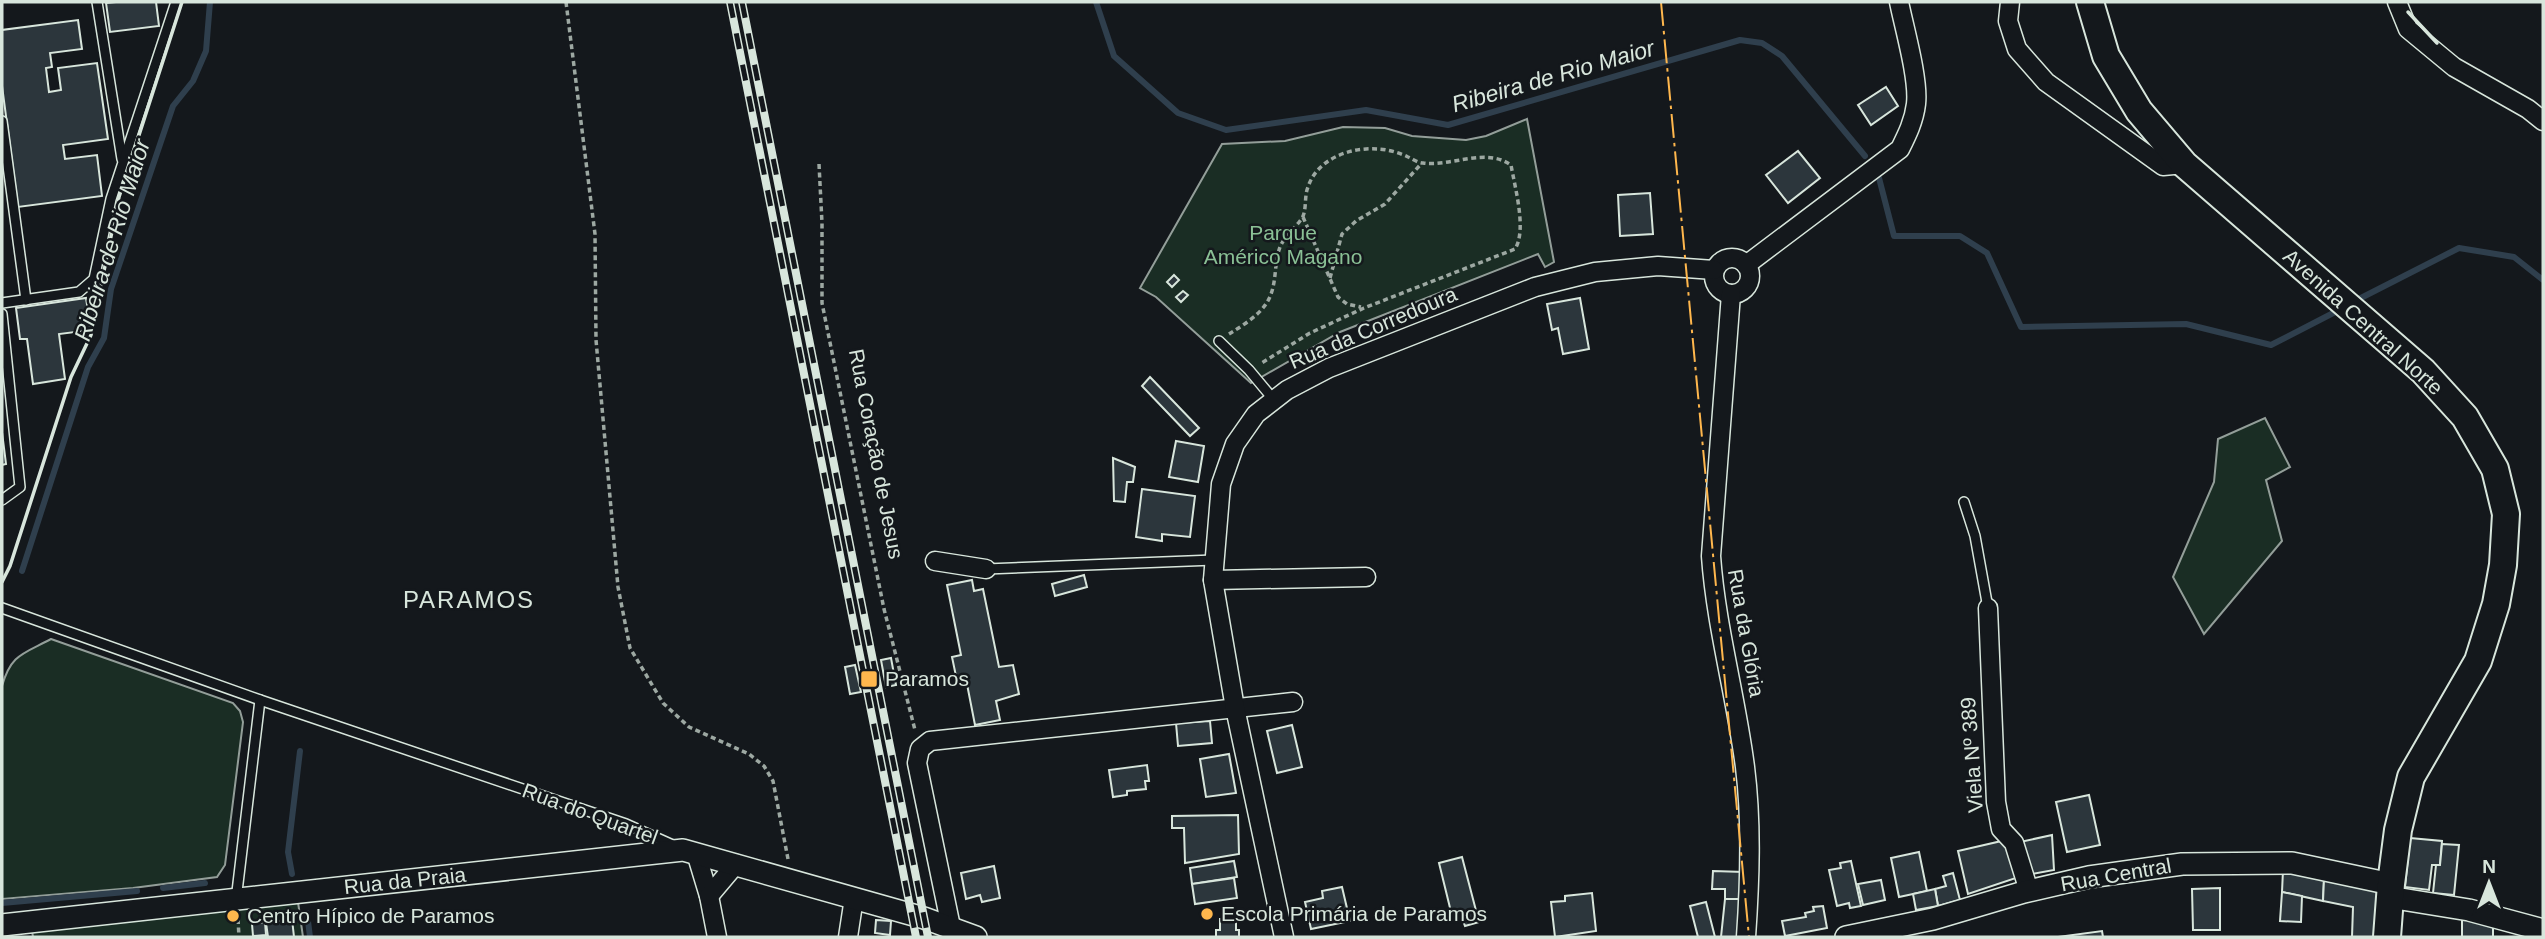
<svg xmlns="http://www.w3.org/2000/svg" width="2545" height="939" font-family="Helvetica,sans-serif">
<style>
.green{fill:#1a2d24;stroke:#939e99;stroke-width:2}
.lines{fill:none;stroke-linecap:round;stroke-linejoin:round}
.stream{stroke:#2f3f4d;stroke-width:6}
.building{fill:#2c363c;stroke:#d8e6dc;stroke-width:2}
.service-casing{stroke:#d8e6dc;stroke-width:12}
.minor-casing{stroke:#d8e6dc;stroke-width:21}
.tertiary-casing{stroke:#d8e6dc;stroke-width:24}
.primary-casing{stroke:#d8e6dc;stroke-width:30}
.path{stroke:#9da8a2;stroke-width:3.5;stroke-dasharray:5 3.5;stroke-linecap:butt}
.service{stroke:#14181c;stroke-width:9}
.minor{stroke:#14181c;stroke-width:18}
.tertiary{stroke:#14181c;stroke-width:21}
.primary{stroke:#14181c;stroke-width:26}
.rail-casing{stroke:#d8e6dc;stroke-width:8}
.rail{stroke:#14181c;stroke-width:5;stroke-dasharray:16;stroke-linecap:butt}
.wall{stroke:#d8e6dc;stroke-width:3.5}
.power{stroke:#ffb74d;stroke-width:2;stroke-dasharray:24 5 3.5 5;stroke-linecap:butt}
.poi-dot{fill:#ffb74d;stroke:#14181c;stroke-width:2.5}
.labels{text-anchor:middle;stroke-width:5;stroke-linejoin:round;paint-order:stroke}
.park-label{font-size:21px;fill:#8ac095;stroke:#14181c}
.street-label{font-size:21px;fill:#d8e6dc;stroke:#14181c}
.poi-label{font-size:21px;fill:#d8e6dc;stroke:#14181c;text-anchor:start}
.water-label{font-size:23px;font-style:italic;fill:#d8e6dc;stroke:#14181c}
.quarter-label{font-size:24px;letter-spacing:2px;fill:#d8e6dc;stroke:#14181c}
</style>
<rect width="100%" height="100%" fill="#14181c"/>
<g class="green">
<path d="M1527,119L1554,262L1545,267L1538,254L1340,332L1251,383L1156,297L1140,288L1222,144L1285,141L1343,127L1385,128L1412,136L1466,140L1486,136Z"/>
<path d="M2265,418L2290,467L2266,480L2282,541L2204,634L2173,577L2214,482L2218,439Z"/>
<path d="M51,639L233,703L240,711L243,722L225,865L217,877L133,888L2,899V686C11,654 23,654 51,639Z"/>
<path d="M298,902L303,937H33L32,931Z"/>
</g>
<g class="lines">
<g class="stream">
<path d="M1096,2L1114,56L1178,113L1226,130L1366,110L1448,125L1740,40L1762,43L1782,56L1865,156"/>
<path d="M1879,178L1894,236H1960L1987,253L2021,327L2186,324L2271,345L2341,309"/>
<path d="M2353,302L2459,248L2514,257L2543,280"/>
<path d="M22,571L88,367L104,338L111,289L173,106L193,81L206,51L210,2"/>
<path d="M292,874L288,852L300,751"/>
<path d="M163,888L205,883"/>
<path d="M2,903L137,891"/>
<path d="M307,913L310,937"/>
</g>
</g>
<g class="building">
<path d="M116,2H156L159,26L110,32L106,3Z"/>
<path d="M78,20L82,49L50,53L52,67L46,68L49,92L61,90L58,68L97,63L108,139L63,145L65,159L97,155L102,196L18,207L2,86V30Z"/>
<path d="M1886,87L1898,106L1871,125L1858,105Z"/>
<path d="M1798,151L1820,178L1788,203L1766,175Z"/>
<path d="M1650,193L1653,234L1620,236L1618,195Z"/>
<path d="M1174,275L1179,280L1172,287L1167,282Z"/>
<path d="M1183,291L1188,295L1181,302L1176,297Z"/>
<path d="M86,298L91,330L59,334L65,379L33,384L27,339H20L16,308Z"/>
<path d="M1580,298L1589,349L1563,354L1558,328L1552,330L1547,304Z"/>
<path d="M1150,377L1199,428L1190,436L1142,386Z"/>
<path d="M2,432L6,464L2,465Z"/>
<path d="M1176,441L1204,446L1198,482L1169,477Z"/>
<path d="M1113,458L1135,467L1133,482H1127L1125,502L1114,501Z"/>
<path d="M1142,489L1195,496L1190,537L1162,534V541L1136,537Z"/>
<path d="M1084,575L1087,587L1055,596L1052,584Z"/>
<path d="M972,580L974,591L983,589L999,667L1013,665L1019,694L996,701L1000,720L975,725L966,679L957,681L952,657L961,655L947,585Z"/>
<path d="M891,658L896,685L886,687L881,660Z"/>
<path d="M855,665L861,692L850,694L845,667Z"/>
<path d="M1210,721L1212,743L1178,746L1176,723Z"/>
<path d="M1292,725L1302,767L1277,773L1267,731Z"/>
<path d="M1229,754L1236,793L1206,797L1200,759Z"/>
<path d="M1147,765L1149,781H1145L1146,789L1127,791V795L1113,797L1109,770Z"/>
<path d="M2089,795L2100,845L2067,852L2056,802Z"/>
<path d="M1238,815L1239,854L1185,863L1184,828H1172V816Z"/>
<path d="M2052,835L2054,870L2027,875L2020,842Z"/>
<path d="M2410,838L2442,841L2440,865H2432L2429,890L2405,887Z"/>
<path d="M2006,840L2022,876L1968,894L1958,851Z"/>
<path d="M2442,844L2459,845L2454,895L2433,893L2436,865H2440Z"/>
<path d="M1919,852L1927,891L1899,897L1891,858Z"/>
<path d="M1462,857L1479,922L1465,926L1462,918L1453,920L1439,863Z"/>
<path d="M1234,861L1237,877L1192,884L1190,868Z"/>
<path d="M1851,861L1861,906L1850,908L1849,903L1837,906L1829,870L1841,868L1840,863Z"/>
<path d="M994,866L1000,898L982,902L980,895L966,899L961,873Z"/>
<path d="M2283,870L2324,879L2323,901L2282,892Z"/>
<path d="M1713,871L1744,872L1741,899H1725V889H1712Z"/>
<path d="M1953,873L1960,900L1938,906L1935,889L1946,886L1943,876Z"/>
<path d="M1234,878L1237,898L1195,904L1192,884Z"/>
<path d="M2324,879L2380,892L2378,937H2352L2353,907L2323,901Z"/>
<path d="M1881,880L1885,900L1863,905L1858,884Z"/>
<path d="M1342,887L1350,921L1311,929L1305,902L1323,898L1322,891Z"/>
<path d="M2220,888V930H2193L2192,889Z"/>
<path d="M1935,889L1938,906L1916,910L1913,894Z"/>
<path d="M2282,892L2302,896L2301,922L2280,921Z"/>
<path d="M1592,893L1596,931L1555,937L1551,902L1565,901V896Z"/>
<path d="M1725,899H1741L1738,937H1721Z"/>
<path d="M1706,902L1715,937H1698L1690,906Z"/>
<path d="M1823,906L1827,928L1785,936L1782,921L1806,917L1805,913L1814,911L1813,907Z"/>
<path d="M292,919L294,937H268L266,923Z"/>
<path d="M1220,919L1236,920V930H1239V937H1216V930H1220Z"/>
<rect x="2462" y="919" width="31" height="18"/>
<path d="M876,920L891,921L890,935L875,933Z"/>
<path d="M265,922L266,935L253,936L252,924Z"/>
<path d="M2102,931L2103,937H2058Z"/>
</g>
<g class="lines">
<g class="service-casing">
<g id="service">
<path d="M97,2L122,159"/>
<path d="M2,121L26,300"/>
<path d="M2,303L79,292L94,279L111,199L176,2"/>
<path d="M2,314L20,487L2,500"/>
<path d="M1219,341L1249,370L1274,400"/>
<path d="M1964,502L1975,536L1988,608"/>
<path d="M986,569L1214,560"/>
<path d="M2,608L260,700L626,824L675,846"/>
<path d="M236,900L260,700"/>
</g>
</g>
<g class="minor-casing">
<g id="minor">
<path d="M2010,2L2008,21L2017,49L2046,82L2163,166L2184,164"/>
<path d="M2397,2L2408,29L2454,67L2528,109L2543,121"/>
<circle cx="1732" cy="276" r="18"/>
<path d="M1746,265L1900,149C1907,135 1914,121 1916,104C1919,79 1904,27 1899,2"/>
<path d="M1731,294L1711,556C1716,627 1736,696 1745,767C1752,823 1750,880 1746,937"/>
<path d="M935,561L986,569"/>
<path d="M1213,580L1366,577"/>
<path d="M1988,608L1996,802L2001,829L2014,843L2029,891"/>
<path d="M696,853L709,896L717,937"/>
<path d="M709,896L736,864"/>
<path d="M951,927L917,763L920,749L930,741L1293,702"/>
<path d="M848,937L854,898"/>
<path d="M1284,937L1235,708L1213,580L1221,484L1235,444L1256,414L1287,390L1329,368L1535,287L1595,272L1658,266L1714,270"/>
</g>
</g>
<g class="tertiary-casing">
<g id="tertiary">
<path d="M2389,897L2469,910L2543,930"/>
<path d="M2,925L683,850L924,918L976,937"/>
<path d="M1846,937L1933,919L2024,892L2089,877L2182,864L2292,863L2391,884"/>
</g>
</g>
<g class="primary-casing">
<path id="primary" d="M2090,2L2106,56L2139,111L2184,164L2423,371L2465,417L2495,469L2506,514L2503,565L2496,604L2478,661L2411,777L2398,830L2391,884L2387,937"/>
</g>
<g class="path">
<path d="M566,2L595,234L596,340L618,587L630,648L663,703L689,727L749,754L764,766L773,781L788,859"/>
<path d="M819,164L822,223V303L884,609L915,730"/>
<path d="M1303,217L1338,297L1347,304L1361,307"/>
<path d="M1330,278L1342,234L1356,221L1385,204L1421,164"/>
<path d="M1229,334C1242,326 1258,316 1266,304C1278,286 1273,266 1280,247C1285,235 1295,229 1302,218C1307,210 1304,196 1308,187C1317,159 1350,147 1377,149C1387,149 1400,153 1408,157C1413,159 1418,163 1423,163C1451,167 1486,147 1511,165C1515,188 1527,230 1515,249L1364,308L1310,333L1260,364"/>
<path d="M238,919L239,937"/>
</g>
<use href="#service" class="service"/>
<use href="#minor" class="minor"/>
<use href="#tertiary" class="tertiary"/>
<use href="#primary" class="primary"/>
<g class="rail-casing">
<g id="rail">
<path d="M730,2L916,937"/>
<path d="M742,2L928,937"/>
</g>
</g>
<use href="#rail" class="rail"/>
<g class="wall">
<path d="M2408,12L2437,43"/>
<path d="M2,582L10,566L71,377L91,335L119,197L182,2"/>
</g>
<path class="power" d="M1661,2L1749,937"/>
</g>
<g class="poi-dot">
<rect x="860" y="670" width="18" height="18" rx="3.5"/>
<circle cx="1207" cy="914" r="7"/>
<circle cx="233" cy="916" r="7"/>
</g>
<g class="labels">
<g class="park-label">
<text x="1283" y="240">Parque<tspan x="1283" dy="24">Américo Magano</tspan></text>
</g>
<g class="street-label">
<text transform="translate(2363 322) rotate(42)" y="7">Avenida Central Norte</text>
<text transform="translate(1373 328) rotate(-23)" y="7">Rua da Corredoura</text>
<text transform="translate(876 454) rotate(79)" y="7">Rua Coração de Jesus</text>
<text transform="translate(1746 633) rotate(80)" y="7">Rua da Glória</text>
<text transform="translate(1972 755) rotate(-94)" y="7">Viela Nº 389</text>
<text transform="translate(590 814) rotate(20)" y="7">Rua do Quartel</text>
<text transform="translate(2116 875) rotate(-10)" y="7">Rua Central</text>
<text transform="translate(405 881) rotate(-6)" y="7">Rua da Praia</text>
</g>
<g class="poi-label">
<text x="885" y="686">Paramos</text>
<text x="1221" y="921">Escola Primária de Paramos</text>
<text x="247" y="923">Centro Hípico de Paramos</text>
</g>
<g class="water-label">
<text transform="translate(1553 76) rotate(-16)" y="8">Ribeira de Rio Maior</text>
<text transform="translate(112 240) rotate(-73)" y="8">Ribeira de Rio Maior</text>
</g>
<g class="quarter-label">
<text x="469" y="608">PARAMOS</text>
</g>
</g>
<rect width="2545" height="939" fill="none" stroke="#d8e6dc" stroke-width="7"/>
<g transform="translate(2489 883)" stroke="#14181c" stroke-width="5" paint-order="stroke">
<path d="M0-5L12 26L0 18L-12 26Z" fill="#d8e6dc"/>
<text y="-10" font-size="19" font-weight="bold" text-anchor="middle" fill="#d8e6dc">N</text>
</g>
</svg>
